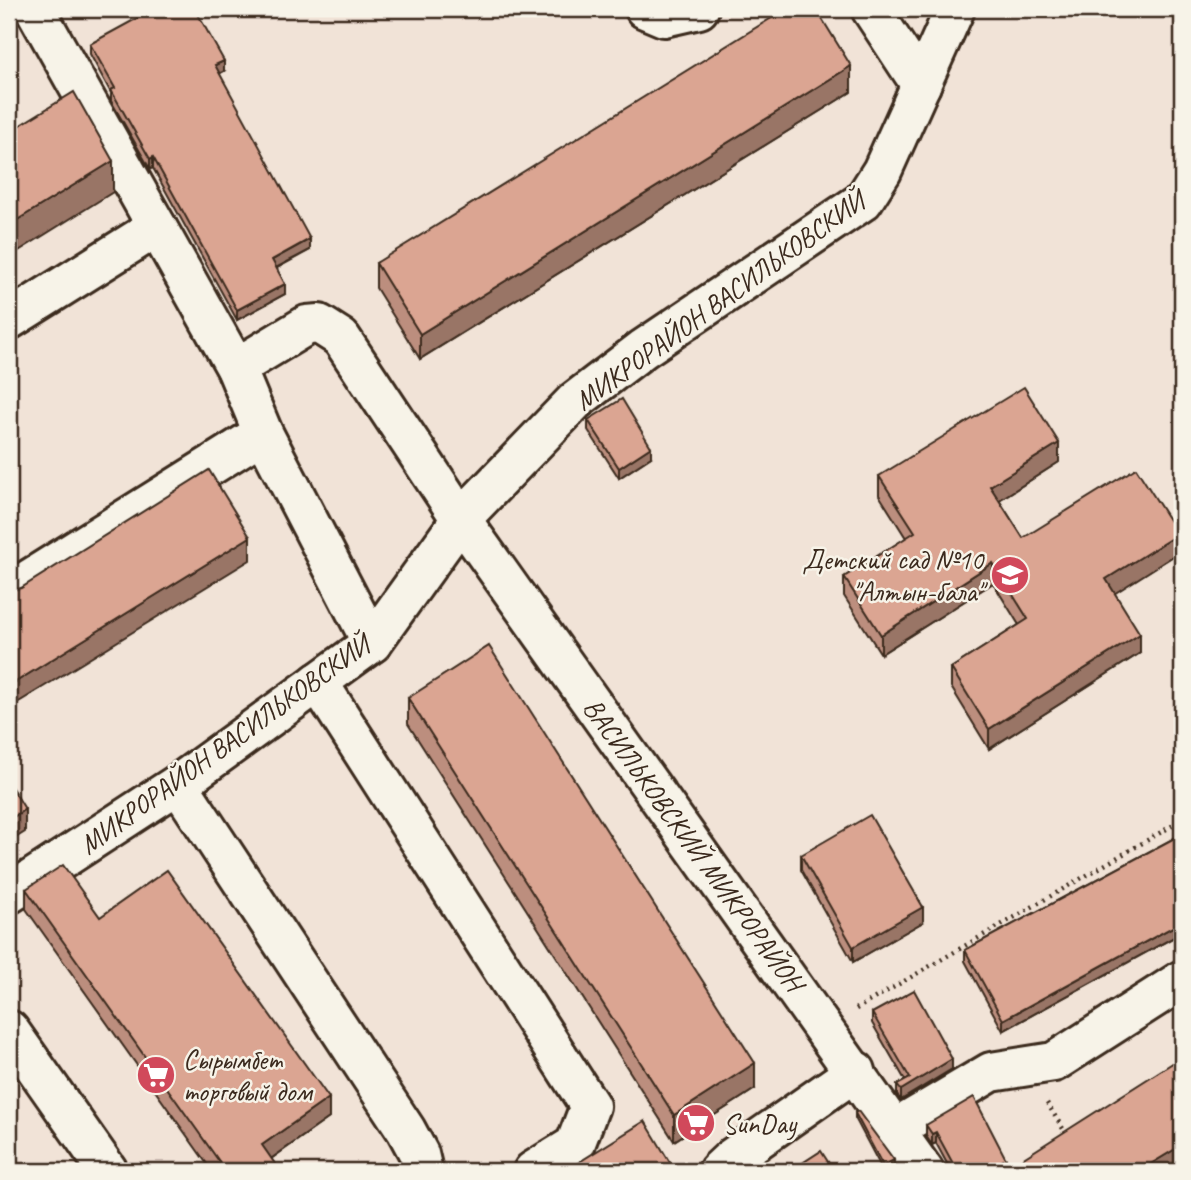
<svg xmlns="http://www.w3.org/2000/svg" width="1191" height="1180" font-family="Caveat,sans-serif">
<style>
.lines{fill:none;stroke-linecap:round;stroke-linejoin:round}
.minor-casing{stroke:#3b2a1e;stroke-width:44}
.path{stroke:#3b2a1e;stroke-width:4.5;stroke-dasharray:2 5;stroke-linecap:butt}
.minor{stroke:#f7f3e8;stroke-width:38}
.wall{fill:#bc8e7e;stroke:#3b2a1e;stroke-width:2}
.shaded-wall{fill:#997466;stroke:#3b2a1e;stroke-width:2}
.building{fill:#dba592;stroke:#3b2a1e;stroke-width:2}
.labels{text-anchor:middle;stroke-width:5;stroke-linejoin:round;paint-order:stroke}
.street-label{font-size:28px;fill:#3b2a1e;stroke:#f7f3e8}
.poi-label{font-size:28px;fill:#3b2a1e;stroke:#f7f3e8;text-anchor:start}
</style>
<rect width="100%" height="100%" fill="#f1e3d7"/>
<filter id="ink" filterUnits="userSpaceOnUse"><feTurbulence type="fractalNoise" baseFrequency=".0143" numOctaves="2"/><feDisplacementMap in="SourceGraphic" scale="14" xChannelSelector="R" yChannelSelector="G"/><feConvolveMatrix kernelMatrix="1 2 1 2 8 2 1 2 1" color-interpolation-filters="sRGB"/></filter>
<g filter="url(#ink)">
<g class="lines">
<g class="minor-casing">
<g id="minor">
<path d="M35,9L236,368L263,433L372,643"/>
<path d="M645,9L664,17L699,9"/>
<path d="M871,9L921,85"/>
<path d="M9,320L157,227"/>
<path d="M236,368L307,325L319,324L341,338L461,519L924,1171"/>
<path d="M9,592L263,433"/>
<path d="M318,682L590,1106L575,1145L533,1171"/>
<path d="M178,784L406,1130L419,1154L423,1171"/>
<path d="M9,894L178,784L372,643L461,519L575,401L643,349L863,201L882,171L955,9"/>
<path d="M9,1030L108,1171"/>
<path d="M895,1129L991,1072L1054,1062L1182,980"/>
<path d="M718,1171L733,1157L856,1071"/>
</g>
</g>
<g class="path">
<path d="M856,1009L1182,820"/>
<path d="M1047,1103L1067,1135L1065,1137"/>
</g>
<use href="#minor" class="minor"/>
</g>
<g class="wall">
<path d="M90,44L224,71L219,74L310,250L277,268L285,294L237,320L153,168L150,169L111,101V93L90,54Z"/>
<path d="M851,92L420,359L376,288V263Z"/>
<path d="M588,420L651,457L619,478L588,430Z"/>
<path d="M1059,462L999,500L1023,538L1178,553L1114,593L1140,653L989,749L951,687V668L1019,625L993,583L881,654L844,596V577L906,538L879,495V476Z"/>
<path d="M408,698L755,1089L674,1141L408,724Z"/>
<path d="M1182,834V948L1176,936L1003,1031L965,961V950Z"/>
<path d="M801,855L923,922L853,962L801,870Z"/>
<path d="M26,889L100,917L329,1118L271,1159L280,1171H212L26,909Z"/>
<path d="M872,1013L952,1069L901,1100L897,1095V1085L905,1080L872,1023Z"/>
<path d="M855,1113L894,1166L883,1171L855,1118Z"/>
<path d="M926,1125L1002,1171H951L936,1143L932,1145L926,1136Z"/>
</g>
<g class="shaded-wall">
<path d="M224,61V71L215,76V65Z"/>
<path d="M851,66V92L420,359V334Z"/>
<path d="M153,157V168L150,169V159Z"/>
<path d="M113,161V192L9,257V225Z"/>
<path d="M310,239V250L272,270V260Z"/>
<path d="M285,284V294L237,320V310Z"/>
<path d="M1059,443V462L990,506V486Z"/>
<path d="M651,447V457L619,478V468Z"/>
<path d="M1178,534V553L1106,599V579Z"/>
<path d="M250,537V560L9,708V686Z"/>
<path d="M993,563V583L881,654V635Z"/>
<path d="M1140,634V653L989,749V729Z"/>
<path d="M25,809V832L9,842V820Z"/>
<path d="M923,907V922L853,962V947Z"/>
<path d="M1176,925V936L1003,1031V1020Z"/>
<path d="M952,1059V1069L901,1100V1090Z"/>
<path d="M755,1063V1089L674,1141V1115Z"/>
<path d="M329,1098V1118L262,1165V1145Z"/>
<path d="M936,1132V1143L932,1145V1134Z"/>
<path d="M1182,1145V1171H1139Z"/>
<path d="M1006,1159V1169L1002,1171H982Z"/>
<path d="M894,1160V1166L883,1171V1166Z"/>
</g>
<g class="building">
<path d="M154,9H195L224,61L215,65L310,239L272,260L285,284L237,310L153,157L150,159L111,90L115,88L90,44Z"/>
<path d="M786,9H816L851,66L420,334L376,263Z"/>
<path d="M74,92L113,161L9,225V132Z"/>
<path d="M1024,387L1059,443L990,486L1023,538L1136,468L1178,534L1106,579L1140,634L989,729L951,668L1028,619L993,563L881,635L844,577L915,532L879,476Z"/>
<path d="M622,399L651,447L619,468L588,420Z"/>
<path d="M209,470L250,537L9,686V591L21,588Z"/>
<path d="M489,646L755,1063L674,1115L408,698Z"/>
<path d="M9,783L25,809L9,820Z"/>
<path d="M870,815L923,907L853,947L801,855Z"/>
<path d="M1182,834V936L1176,925L1003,1020L965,950Z"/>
<path d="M63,865L100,917L167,870L329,1098L262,1145L280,1171H226L26,889Z"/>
<path d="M914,990L952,1059L901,1090L897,1085L910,1078L872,1013Z"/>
<path d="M1182,1057V1145L1139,1171H1003Z"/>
<path d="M974,1097L1006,1159L982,1171H957L936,1132L932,1134L926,1125Z"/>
<path d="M858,1111L894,1160L883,1166L855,1113Z"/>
<path d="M645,1121L675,1171H565Z"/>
<path d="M821,1151L834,1171H790Z"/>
</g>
</g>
<defs>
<g id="school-disc" transform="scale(2.0125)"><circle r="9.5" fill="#d1495b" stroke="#f7f3e8"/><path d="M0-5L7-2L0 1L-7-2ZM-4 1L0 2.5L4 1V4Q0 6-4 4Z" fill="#fff"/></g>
<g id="supermarket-disc" transform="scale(2.0125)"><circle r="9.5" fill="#d1495b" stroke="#f7f3e8"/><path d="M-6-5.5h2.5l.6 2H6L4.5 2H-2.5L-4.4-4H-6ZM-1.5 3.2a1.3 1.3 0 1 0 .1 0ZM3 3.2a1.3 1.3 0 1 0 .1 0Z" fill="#fff"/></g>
</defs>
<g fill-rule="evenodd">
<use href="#school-disc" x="1010" y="575"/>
<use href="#supermarket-disc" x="156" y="1075"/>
<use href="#supermarket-disc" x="696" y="1123"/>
</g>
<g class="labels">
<g class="street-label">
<text transform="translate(719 300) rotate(-36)" y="10">МИКРОРАЙОН ВАСИЛЬКОВСКИЙ</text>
<text transform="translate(224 744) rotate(-36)" y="10">МИКРОРАЙОН ВАСИЛЬКОВСКИЙ</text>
<text transform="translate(694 844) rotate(54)" y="10">ВАСИЛЬКОВСКИЙ МИКРОРАЙОН</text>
</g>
<g class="poi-label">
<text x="983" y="569" text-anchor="end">Детский сад №10<tspan x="983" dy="32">"Алтын-бала"</tspan></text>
<text x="183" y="1069">Сырымбет<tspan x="183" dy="32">торговый дом</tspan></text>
<text x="723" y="1133">SunDay</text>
</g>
</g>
<rect width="1191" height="1180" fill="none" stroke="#f7f3e8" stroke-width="35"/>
<rect x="18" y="18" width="1156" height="1145" fill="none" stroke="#3b2a1e" stroke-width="2.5" filter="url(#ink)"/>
</svg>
